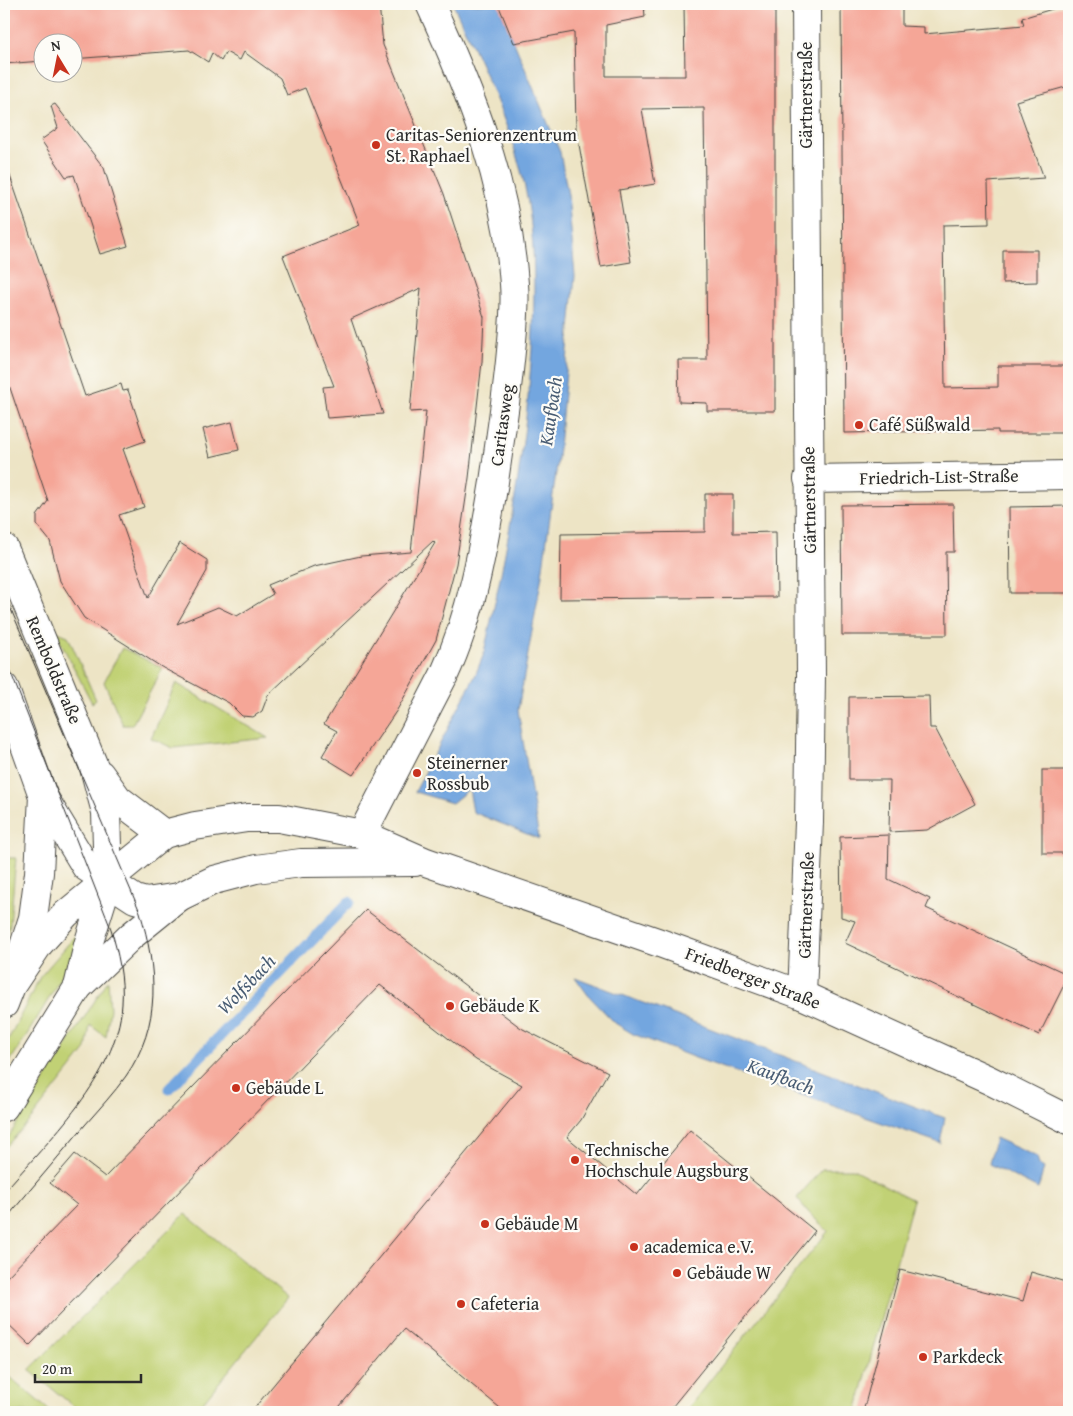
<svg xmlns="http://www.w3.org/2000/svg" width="1073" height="1416" font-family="'Gentium Book Plus',serif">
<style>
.green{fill:#c1d174;stroke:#767e50}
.water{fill:#73a6df;stroke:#4f6885}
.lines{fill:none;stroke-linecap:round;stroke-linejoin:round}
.stream{stroke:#73a6df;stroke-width:11}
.building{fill:#f5a697}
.minor-casing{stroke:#484742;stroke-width:30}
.major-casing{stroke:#484742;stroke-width:30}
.minor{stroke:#fff;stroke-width:28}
.major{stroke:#fff;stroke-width:28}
.tram{stroke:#2b2b2b;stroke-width:1}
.poi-dot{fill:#c8321e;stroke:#fdfcf7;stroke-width:2}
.labels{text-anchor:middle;stroke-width:4.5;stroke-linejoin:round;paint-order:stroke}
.street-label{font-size:18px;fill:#2b2b2b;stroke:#fdfcf7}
.poi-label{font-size:18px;fill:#2b2b2b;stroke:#fdfcf7;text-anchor:start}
.water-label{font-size:19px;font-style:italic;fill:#485c73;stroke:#fdfcf7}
</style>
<rect width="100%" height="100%" fill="#fdfcf7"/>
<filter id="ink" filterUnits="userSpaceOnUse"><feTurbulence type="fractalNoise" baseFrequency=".02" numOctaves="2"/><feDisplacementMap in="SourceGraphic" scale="10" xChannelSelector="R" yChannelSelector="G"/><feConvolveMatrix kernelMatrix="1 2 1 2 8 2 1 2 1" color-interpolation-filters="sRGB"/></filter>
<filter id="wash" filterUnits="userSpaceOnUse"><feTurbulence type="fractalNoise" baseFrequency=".0096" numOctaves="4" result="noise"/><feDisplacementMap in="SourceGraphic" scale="20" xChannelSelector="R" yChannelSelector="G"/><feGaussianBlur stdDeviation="1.12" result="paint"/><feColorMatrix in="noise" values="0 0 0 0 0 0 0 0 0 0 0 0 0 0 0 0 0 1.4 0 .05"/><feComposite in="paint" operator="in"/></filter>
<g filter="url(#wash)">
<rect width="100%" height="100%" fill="#ede4c5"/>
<g class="green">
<path d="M55,631L68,636L96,700L92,703Z"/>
<path d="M122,648L163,668L132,725H123L104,682Z"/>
<path d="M176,683L268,738L173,748L151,738Z"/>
<path d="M6,858H16L10,925L4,944V862Z"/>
<path d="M76,935L79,940C59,986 31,1028 4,1071V1048L40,977Z"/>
<path d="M108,980L110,1009L106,1037L90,1025L86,1049L32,1118L4,1149V1144Z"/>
<path d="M822,1169H853L913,1200L856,1412H685L828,1231L809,1213L797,1198Z"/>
<path d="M185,1214L288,1298L195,1412H81L29,1370Z"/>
<path d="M4,1372L51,1412H7Z"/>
</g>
<g class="water">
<path d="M453,4H498L560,152L568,195L575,276L558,458L542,575L518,710L539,839L473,812L469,789L452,803L415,792L475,676L483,656C508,549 528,439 533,329C535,276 535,223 521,171C505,113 478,58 453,4Z"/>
<path d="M575,977L945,1118L940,1143L698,1059L633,1034L615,1023L588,995Z"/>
<path d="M995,1138L1037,1157L1039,1165L1044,1168L1038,1189L989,1164Z"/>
</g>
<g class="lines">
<path class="stream" d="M169,1089L349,902"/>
</g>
<g id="blocks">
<g class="building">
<path d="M4,4H379L383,45L444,194L484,317L482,362L469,478L456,564L436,640L397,710L353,775L322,756L337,731L324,724L435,543L433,541L268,695L262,711L253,717L242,716L229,703L163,668L84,618L60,581L50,541L37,525V516L48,501L4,370V171L8,170L85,396L121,384L123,391L128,390L145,441L123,449L144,507L119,515L148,598L180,543L207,560V571L177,624L218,607L237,616L273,594L268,585L314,566L361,556L411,552L426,411L410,412L421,288L351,319L383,414L327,418L323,387L334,386L283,256L360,225L305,88L287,95L280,78L244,52L240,60L226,52L221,61L212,53L208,62L189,50L72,59V42H42V61L4,64Z"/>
<path d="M498,4H644L645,17L606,25V76H685L684,4H775V411H707V403L679,402L678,360H707L704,108L642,109L655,184L619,190L631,262L601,267L576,128L574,32L514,43Z"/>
<path d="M841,4H902V26L924,27V34L1024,25L1022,18L1069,4V86L1016,101L1044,178L988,182L989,224L943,225L945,388L998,387V366H1069V433H998V430L844,433Z"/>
<path d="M55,104L104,168L128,246L100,254L74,175L66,177L41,140L58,128L51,106Z"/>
<path d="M1003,250H1037V282L1003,283Z"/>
<path d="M232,422L239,450L210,457L203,429Z"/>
<path d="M705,494H733V533L776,532L777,597L560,599L561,534L705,532Z"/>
<path d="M953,504L954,552H946L947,635H842L841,505Z"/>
<path d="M1069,506V593H1010L1009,507Z"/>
<path d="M929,696L930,728H935L975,804L927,830L889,832L890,780H849V697Z"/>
<rect x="1042" y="770" width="27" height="83"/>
<path d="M889,835L888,879L930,899L926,908L1069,975L1039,1035L845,943L855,921L841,917L840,837Z"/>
<path d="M366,910L521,1028L608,1072L581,1120L567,1137L637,1195L690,1130L815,1231L668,1412H505L404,1329L335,1412H251L522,1085L476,1060L380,985L30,1345L4,1320V1280L77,1205L50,1183L75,1154L105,1177Z"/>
<path d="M900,1270L1023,1301L1031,1272L1069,1283V1412H863Z"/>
</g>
</g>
</g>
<g filter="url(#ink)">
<use href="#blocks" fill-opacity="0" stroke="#484742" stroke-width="1"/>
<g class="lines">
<g class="minor-casing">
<g id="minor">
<path d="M808,479L1069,475"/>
<path d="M4,548L93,764L106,812L108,881L88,945L78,987"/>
<path d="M4,687L43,796L86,867L135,899L146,902L179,897"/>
<path d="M100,774L118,799L164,834"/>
<path d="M362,834L444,675C472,614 483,549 494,482C500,439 507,395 511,351C513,329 516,306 514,284C507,184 471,93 430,4"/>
<path d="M15,974L33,918L39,873L43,796"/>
<path d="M802,995L809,822L811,675L806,4"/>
</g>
</g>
<g class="major-casing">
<g id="major">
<path d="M4,1004L11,986L39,944L66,914L164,834L195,826L247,818H279L362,834L426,862L660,943L802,995L989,1080L1069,1120"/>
<path d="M4,1107L78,987L131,936L179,897L214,880L256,869L301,863L415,862"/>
</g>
</g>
<use href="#minor" class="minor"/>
<use href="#major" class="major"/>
<g class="tram">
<path d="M4,593L140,912C157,969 162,1024 126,1076C114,1093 99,1109 85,1125C58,1157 31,1189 4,1221"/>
<path d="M4,655L111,929C118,953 124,978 122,1004C117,1077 49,1139 4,1192"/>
</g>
</g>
</g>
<g class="poi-dot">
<circle cx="376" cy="145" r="5"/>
<circle cx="859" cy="425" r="5"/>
<circle cx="417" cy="773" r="5"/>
<circle cx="450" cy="1006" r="5"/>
<circle cx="236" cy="1088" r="5"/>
<circle cx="575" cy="1160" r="5"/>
<circle cx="485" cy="1224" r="5"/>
<circle cx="634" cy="1247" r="5"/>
<circle cx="677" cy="1273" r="5"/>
<circle cx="461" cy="1304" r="5"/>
<circle cx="923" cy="1357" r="5"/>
</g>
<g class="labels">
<g class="street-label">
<text transform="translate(806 95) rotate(-90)" y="6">Gärtnerstraße</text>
<text transform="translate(502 425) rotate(-82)" y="6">Caritasweg</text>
<text transform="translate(939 477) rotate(-1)" y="6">Friedrich-List-Straße</text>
<text transform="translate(809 500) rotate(-91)" y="6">Gärtnerstraße</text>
<text transform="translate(54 670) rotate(67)" y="6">Remboldstraße</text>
<text transform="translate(806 905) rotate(-88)" y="6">Gärtnerstraße</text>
<text transform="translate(753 978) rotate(21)" y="6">Friedberger Straße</text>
</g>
<g class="poi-label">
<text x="386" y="141">Caritas-Seniorenzentrum<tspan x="386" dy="21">St. Raphael</tspan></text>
<text x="869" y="431">Café Süßwald</text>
<text x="427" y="769">Steinerner<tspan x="427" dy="21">Rossbub</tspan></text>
<text x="460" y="1012">Gebäude K</text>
<text x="246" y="1094">Gebäude L</text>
<text x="585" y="1156">Technische<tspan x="585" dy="21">Hochschule Augsburg</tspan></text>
<text x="495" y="1230">Gebäude M</text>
<text x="644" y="1253">academica e.V.</text>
<text x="687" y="1279">Gebäude W</text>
<text x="471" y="1310">Cafeteria</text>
<text x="933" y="1363">Parkdeck</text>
</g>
<g class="water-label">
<text transform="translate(550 411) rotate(-82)" y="7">Kaufbach</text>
<text transform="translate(246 984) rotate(-46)" y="7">Wolfsbach</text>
<text transform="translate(781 1076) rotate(20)" y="7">Kaufbach</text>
</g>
</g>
<rect width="1073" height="1416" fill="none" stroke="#fdfcf7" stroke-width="20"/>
<g transform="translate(58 58) rotate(350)"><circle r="24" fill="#fdfcf7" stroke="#a9a8a5"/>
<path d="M0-4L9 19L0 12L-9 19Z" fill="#c8321e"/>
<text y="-8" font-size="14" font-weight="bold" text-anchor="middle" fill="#2b2b2b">N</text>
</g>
<path d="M35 1374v8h106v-8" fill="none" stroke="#2b2b2b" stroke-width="2.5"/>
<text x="42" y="1374" font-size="15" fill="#2b2b2b" stroke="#fdfcf7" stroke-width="4" paint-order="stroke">20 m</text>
</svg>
